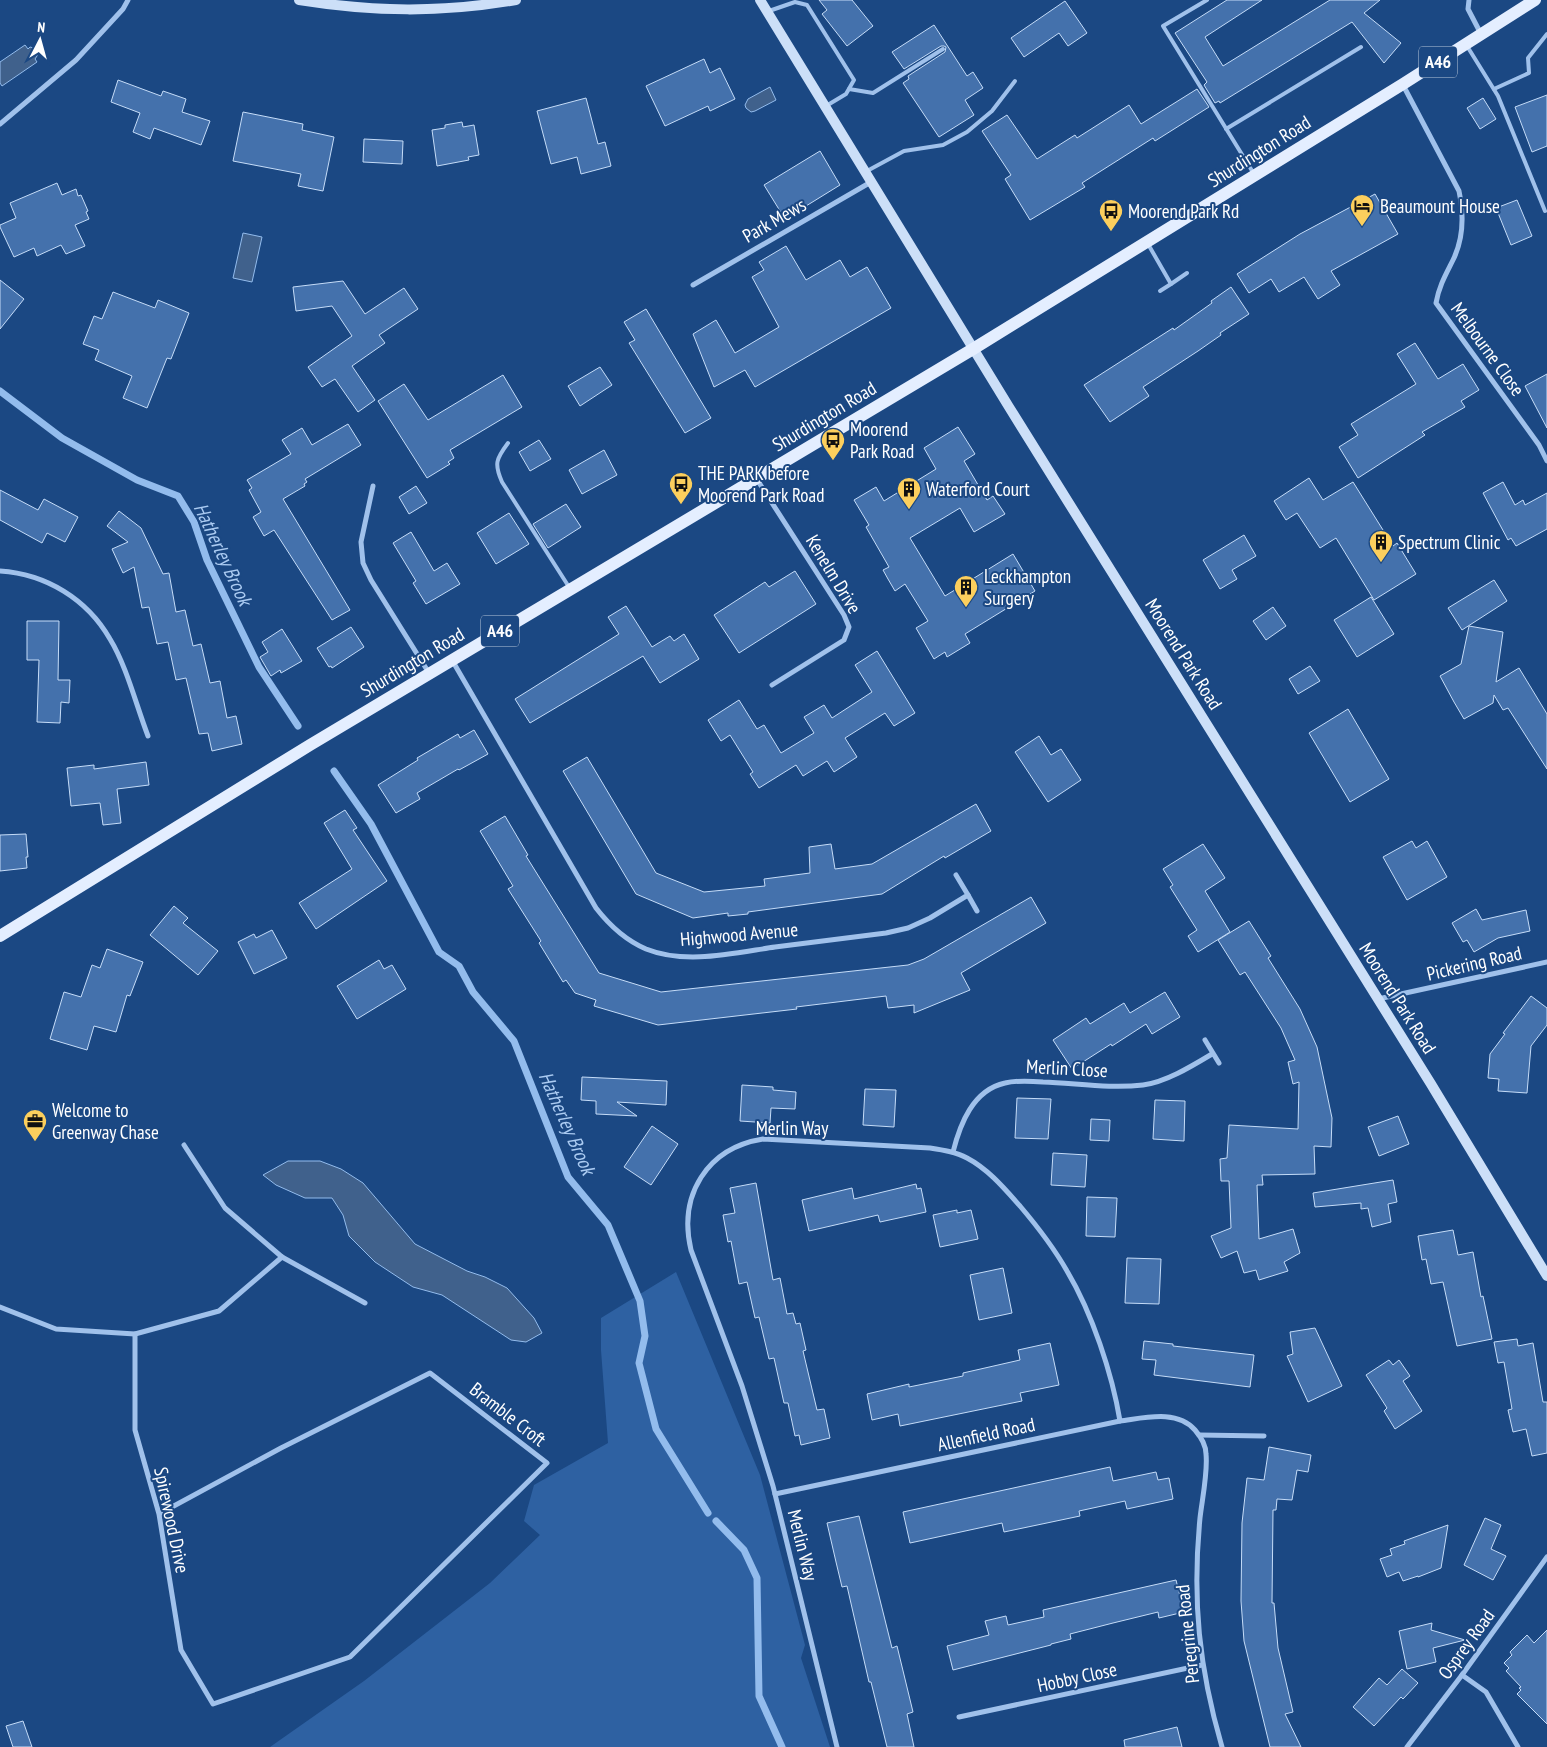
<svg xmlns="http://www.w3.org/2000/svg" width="1547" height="1747" font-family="'PT Sans Narrow',sans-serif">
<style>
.green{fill:#2e61a2}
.water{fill:#40618c;stroke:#93bced}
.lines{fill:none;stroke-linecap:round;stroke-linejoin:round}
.stream{stroke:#93bced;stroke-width:7}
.building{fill:#4471ac;stroke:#c5dcf8}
.lane{stroke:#a0c1eb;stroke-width:4}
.street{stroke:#a0c1eb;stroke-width:5}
.secondary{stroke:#ccdff8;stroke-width:10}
.primary{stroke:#e4eeff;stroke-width:12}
.labels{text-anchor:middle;stroke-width:4;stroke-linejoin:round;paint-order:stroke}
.shield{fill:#1b4883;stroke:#bbc8da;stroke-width:1}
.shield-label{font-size:18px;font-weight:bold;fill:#fff}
.street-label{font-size:19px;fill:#fff;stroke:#1b4883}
.poi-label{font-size:19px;fill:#fff;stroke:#1b4883;text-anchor:start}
.water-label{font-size:20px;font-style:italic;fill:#abcbf2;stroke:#1b4883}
</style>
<rect width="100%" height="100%" fill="#1b4883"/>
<path class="green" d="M676,1272L760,1475L805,1645L801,1658L830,1747H270L364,1681L490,1583L540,1535L524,1521L534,1485L608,1443L601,1350V1318Z"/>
<g class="water">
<path d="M25,45L28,49L30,47L37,49V56L35,59L37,62L2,86L0,83V62Z"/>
<path d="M770,87L776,100L755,111L751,112L746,108L745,105L748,99Z"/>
<path d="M243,233L262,237L252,282L233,278Z"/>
<path d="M288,1161H320L341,1169L363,1183L415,1244L467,1271L485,1277L507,1288L534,1318L542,1333L526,1342L511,1340L442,1295L413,1287L375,1262L349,1236L343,1215L332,1198H305L276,1185L263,1175Z"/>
</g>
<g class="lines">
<g class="stream">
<path d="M0,391L62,438L137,480L178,496L194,522L207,560L259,667L298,726"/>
<path d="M334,771L371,824L439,952L459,966L473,992L514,1041L568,1177L608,1225L640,1301L645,1336L639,1363L656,1429L708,1513"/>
<path d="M716,1521L744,1550L757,1578L759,1696L782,1747"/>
</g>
</g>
<g class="building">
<path d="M819,0H852L873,26L847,46L822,14L827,10Z"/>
<path d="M1227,0H1262L1205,37L1223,66L1330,0H1380L1364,13L1401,43L1384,63L1352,22L1220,103L1219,101L1215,103L1204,85L1207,82L1175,33Z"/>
<path d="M1065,1L1087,33L1068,46L1059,33L1024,57L1011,38Z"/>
<path d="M934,25L967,76L973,72L983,88L965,100L974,115L939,137L903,83L909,79L908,76L945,52L946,47L944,46H941L904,69L892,52Z"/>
<path d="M704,59L710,73L720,68L735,99L710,111L708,106L665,126L646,86Z"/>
<path d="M118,80L161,96L163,91L186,99L182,112L210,121L201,145L154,128L150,139L133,132L140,113L111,102Z"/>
<path d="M1197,89L1209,107L1155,141L1153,138L1082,183L1085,187L1030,220L1005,179L1011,175L982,131L1007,115L1037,159L1075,135L1077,138L1129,105L1141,124Z"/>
<path d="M1547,95V146L1532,152L1515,107Z"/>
<path d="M586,98L598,144L605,142L611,166L581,174L577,157L551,164L537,111Z"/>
<path d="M1483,98L1496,119L1480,129L1467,108Z"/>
<path d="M243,112L303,124L302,130L334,137L323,191L298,186L301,174L233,161Z"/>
<path d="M462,122L463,127L474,125L479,155L468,157L469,160L437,166L432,130L445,128V125Z"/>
<path d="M364,139L403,141L402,164L363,162Z"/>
<path d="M820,151L840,185L785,219L764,185Z"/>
<path d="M57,183L62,195L76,189L78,196L81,195L88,211L86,212L89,219L75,225L85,246L66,254L61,245L37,256L34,248L14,257L0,227V225L16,218L10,203Z"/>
<path d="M1375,194L1398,234L1331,271L1340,285L1318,299L1304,277L1279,292L1271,279L1249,293L1237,274L1300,234Z"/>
<path d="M1517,200L1532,236L1511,245L1496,208Z"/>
<path d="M786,246L806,280L840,260L850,277L867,267L891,308L755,387L745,370L714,387L693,334L716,320L735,353L779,327L752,277L764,270L759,262Z"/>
<path d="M0,280L24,299L0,329Z"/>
<path d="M343,281L365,314L404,288L418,309L379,335L385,343L352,366L375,400L358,412L335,379L322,387L308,367L352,336L332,306L296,311L293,287Z"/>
<path d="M1231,287L1249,314L1220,333L1221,335L1198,351L1143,387L1149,396L1110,422L1084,385L1173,328L1174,330L1212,303L1211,301Z"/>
<path d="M113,292L155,308L158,300L189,313L171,359L167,358L147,408L123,398L132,376L95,360L99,350L83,344L94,316L102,319Z"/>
<path d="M646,309L711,418L685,433L629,343L635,340L624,322Z"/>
<path d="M1415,343L1438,379L1463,364L1479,390L1461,401L1465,407L1422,432L1425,435L1358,478L1339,447L1358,435L1351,424L1416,384L1397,354Z"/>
<path d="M600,367L612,385L580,406L568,386Z"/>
<path d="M1547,374V428L1525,386Z"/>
<path d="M503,375L522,407L450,450L454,458L448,462L450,464L427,478L378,401L404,384L428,420Z"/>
<path d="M348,424L361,445L305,479L307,482L304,484L305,486L283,499L350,610L332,620L274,530L264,536L253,517L261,512L249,490L252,488L247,480L291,454L282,440L302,428L312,445Z"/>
<path d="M958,427L975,454L964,461L987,500L993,496L1005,514L974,532L960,508L910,538L945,596L1013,554L1035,591L965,634L970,643L947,657L945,652L934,659L916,628L928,621L905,584L895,591L888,579L883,570L889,567L866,527L869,525L854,500L876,487L884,501L936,469L924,448Z"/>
<path d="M539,440L551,459L530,471L519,452Z"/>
<path d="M604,450L617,475L582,494L569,470Z"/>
<path d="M1309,478L1323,500L1353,482L1393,546L1397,543L1416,574L1374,600L1336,538L1320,548L1297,513L1286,520L1274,501Z"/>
<path d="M1503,482L1515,505L1523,500L1525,505L1547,493V529L1516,546L1511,538L1508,540L1483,493Z"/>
<path d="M416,486L427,503L409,514L399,497Z"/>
<path d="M0,490L38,510L44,499L78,517L65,542L47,533L42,543L0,520Z"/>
<path d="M566,504L581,527L548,548L533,524Z"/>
<path d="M119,511L141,528L163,574L169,573L176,612L185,610L193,646L201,644L210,683L220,681L227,718L236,716L242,744L212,751L208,733L199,734L186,678L176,680L168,642L157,644L149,607L142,608L134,567L123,573L112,549L128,542L107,526Z"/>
<path d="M509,513L529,544L496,564L477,533Z"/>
<path d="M411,532L434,571L447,563L460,584L426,604L413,583L416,581L393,543Z"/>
<path d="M1244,535L1256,556L1232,570L1237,579L1220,589L1203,560Z"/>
<path d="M795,571L816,604L739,653L714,615L765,582L769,587Z"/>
<path d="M1494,580L1507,601L1462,630L1448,608Z"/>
<path d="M1371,597L1394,634L1357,657L1334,620Z"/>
<path d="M626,606L652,647L670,636L674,641L684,634L699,659L660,683L643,656L530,723L515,699L619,634L608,617Z"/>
<path d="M1273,607L1286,626L1266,640L1253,621Z"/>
<path d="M27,621H59L58,680H70L69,703L61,702L60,723L37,722L39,660H27Z"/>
<path d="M1469,626L1503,632L1496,682L1519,668L1547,714V769L1508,708L1503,710L1494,695L1493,703L1464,719L1454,702L1440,676L1461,664Z"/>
<path d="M351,627L364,647L332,668L331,666L329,667L317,648Z"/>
<path d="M282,629L302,661L281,673L280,670L271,676L260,657L268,652L262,642Z"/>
<path d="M877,651L915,713L894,726L885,713L845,738L857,757L834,772L827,761L803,776L796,765L759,788L750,774L753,772L730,735L721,741L708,720L739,700L757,729L764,725L781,753L814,733L804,717L824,705L832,718L872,692L855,665Z"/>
<path d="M1310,666L1320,681L1298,694L1289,679Z"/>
<path d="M1348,709L1389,779L1350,802L1309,733Z"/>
<path d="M474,730L488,754L459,770L458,769L417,793L420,799L396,813L378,785L418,760L417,758L458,734L460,738Z"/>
<path d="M1039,736L1051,755L1061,749L1081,780L1048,802L1015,752Z"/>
<path d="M587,757L656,873L704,892L765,886L764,879L810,873L809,847L831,844L835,869L872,864L976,804L991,831L945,858L944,856L882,894L748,912V914L728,916V913L693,918L636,894L563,771Z"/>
<path d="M146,762L149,785L117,789L121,823L103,825L100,803L71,806L67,768L94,765V769Z"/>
<path d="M345,810L357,828L353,830L387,881L316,929L299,903L352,869L324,823Z"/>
<path d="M505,816L528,855L526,856L599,973L661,992L908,965L924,959L1031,897L1046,923L961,973L970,990L914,1013V1005L888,1008L886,996L796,1007L797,1009L658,1025L594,1006L596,1000L575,993L566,980L563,982L539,943L541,941L508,889L513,886L480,831Z"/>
<path d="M26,834L28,857H26L27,868L0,871V835Z"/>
<path d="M1412,841L1416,848L1427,841L1447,877L1407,900L1383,857Z"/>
<path d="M1203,844L1225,878L1205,891L1230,932L1198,952L1188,936L1197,930L1170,887L1173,885L1163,869Z"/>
<path d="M174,906L188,918L183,923L218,951L198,975L150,935Z"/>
<path d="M1476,909L1482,920L1526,910L1530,931L1498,938L1474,952L1467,940L1463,942L1452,923Z"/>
<path d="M1249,921L1271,956L1268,958L1300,1009L1317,1047L1332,1118L1331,1147L1314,1146L1315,1174L1262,1175L1263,1185H1257L1259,1239L1293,1229L1300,1253L1284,1262L1288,1271L1259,1280L1256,1270L1244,1273L1237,1251L1221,1258L1211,1236L1231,1228L1229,1181H1221L1220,1159L1227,1158L1229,1125L1298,1129L1299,1082L1293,1084L1288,1062L1295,1060L1281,1028L1245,972L1240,975L1218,940Z"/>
<path d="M272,930L287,958L254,974L238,942L254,934L256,938Z"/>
<path d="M107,949L143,962L130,996L127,995L116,1032L94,1026L87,1050L50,1039L64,992L81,997L92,965L100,968Z"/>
<path d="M379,960L384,969L392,965L406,989L357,1019L337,986Z"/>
<path d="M1165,992L1180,1017L1152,1034L1146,1024L1112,1046L1111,1044L1072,1069L1053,1040L1086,1018L1090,1024L1124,1003L1130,1013Z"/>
<path d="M1531,996L1547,1008V1025L1531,1046L1527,1093L1498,1091L1499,1079L1488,1078L1490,1054L1505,1034L1503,1033Z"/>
<path d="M582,1077L667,1081L666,1105L617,1102L637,1116L596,1114V1101L581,1100Z"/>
<path d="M742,1085L773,1087V1090L796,1092L795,1109L771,1108L770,1123L740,1121Z"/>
<path d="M865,1089L896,1090L894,1127L863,1125Z"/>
<path d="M1017,1098L1051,1099L1048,1139L1015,1138Z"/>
<path d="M1155,1100L1185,1101L1184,1141L1153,1139Z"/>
<path d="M1398,1116L1409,1144L1379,1156L1368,1127Z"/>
<path d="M1091,1119L1110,1120L1109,1141L1090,1140Z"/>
<path d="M652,1126L678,1144L651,1185L624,1167Z"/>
<path d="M1053,1153L1087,1155L1085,1187L1051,1185Z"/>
<path d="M1393,1180L1397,1202L1388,1204L1391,1222L1372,1227L1368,1208L1361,1209V1203L1315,1207L1313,1193Z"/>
<path d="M756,1183L773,1280L780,1278L787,1314L793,1313L796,1324L800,1323L806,1350L803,1351L817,1410L824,1409L830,1438L801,1445L799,1435L795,1436L788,1403H784L774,1358L769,1359L759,1317L755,1318L747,1282L739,1284L731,1241L728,1242L723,1215L735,1213L730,1188Z"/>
<path d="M916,1184L917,1189L921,1188L926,1212L880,1222L878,1215L809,1231L802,1200L852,1188L854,1199Z"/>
<path d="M1087,1197L1117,1198L1115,1237L1086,1236Z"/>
<path d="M957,1210V1213L971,1210L978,1239L940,1247L933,1215Z"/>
<path d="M1453,1230L1458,1255L1473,1252L1481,1297L1483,1296L1492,1339L1457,1346L1443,1282L1431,1284L1426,1259L1422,1260L1418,1236Z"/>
<path d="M1127,1258L1161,1259L1159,1304L1125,1303Z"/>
<path d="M1003,1268L1012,1313L979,1320L970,1275Z"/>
<path d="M1315,1328L1342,1386L1308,1402L1287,1356L1293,1354L1290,1332Z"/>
<path d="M1517,1339L1518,1346L1533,1343L1543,1402H1547V1453L1532,1456L1526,1429L1513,1432L1508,1410L1512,1409L1504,1362L1498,1363L1494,1342Z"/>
<path d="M1144,1341L1173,1344V1346L1254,1355L1250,1387L1154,1375L1156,1360L1142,1359Z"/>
<path d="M1050,1343L1059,1385L1020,1393L1022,1401L900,1426L898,1414L872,1420L867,1394L909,1384V1387L963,1376V1373L1020,1360L1018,1350Z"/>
<path d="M1389,1360L1393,1365L1399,1360L1410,1376L1403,1381L1422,1411L1395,1429L1384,1411L1387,1408L1366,1375Z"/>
<path d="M1269,1447L1311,1455L1308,1472L1297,1470L1292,1500L1277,1499L1276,1510H1273L1272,1603H1274L1278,1648L1293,1712L1285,1714L1301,1747H1270L1244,1641L1241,1601L1242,1523L1247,1478L1264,1480Z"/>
<path d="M1110,1467L1113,1481L1156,1472L1158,1480L1169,1478L1173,1499L1127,1509L1125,1501L1079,1511L1080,1516L1004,1532L1002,1523L910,1543L903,1512Z"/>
<path d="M859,1516L892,1648L897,1646L913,1712L907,1714L914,1747H887L871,1682H869L847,1586L842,1587L836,1562L827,1523Z"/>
<path d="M1485,1518L1501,1525L1491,1549L1506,1556L1493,1580L1464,1565Z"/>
<path d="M1448,1525L1441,1568L1418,1577V1576L1403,1581L1399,1572L1387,1577L1380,1559L1392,1555L1390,1549L1405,1544L1404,1541Z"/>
<path d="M1176,1580L1184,1612L1159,1618L1158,1612L1113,1623L1070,1634L1071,1639L1051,1644V1645L953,1670L947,1646L989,1635L985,1621L1006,1616L1008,1625L1044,1617L1043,1610Z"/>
<path d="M1432,1623L1431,1630L1465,1640L1433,1648L1436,1662L1407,1669L1399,1631Z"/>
<path d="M1547,1630V1724L1517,1694L1521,1690L1519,1688L1521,1687L1506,1671L1509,1668L1504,1663L1512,1655L1510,1652L1527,1635L1534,1643Z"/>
<path d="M1402,1669L1418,1683L1403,1699L1401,1697L1374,1726L1353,1707L1379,1678L1387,1685Z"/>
<path d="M23,1721L32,1747H13L6,1726Z"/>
<path d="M1177,1727L1182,1747H1125L1124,1740Z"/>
</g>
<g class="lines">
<g class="lane">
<path d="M1207,0L1163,26L1254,174"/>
<path d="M769,11L795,2L807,5L854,80L846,94L826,106"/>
<path d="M1467,46L1498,96L1545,211"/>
<path d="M849,89L873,93L943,49"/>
<path d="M1494,89L1529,73L1528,58L1547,34"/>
<path d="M1226,129L1361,47"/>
<path d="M867,171L904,151L943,145L967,132L992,111L1015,81"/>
<path d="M1148,244L1171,284L1187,273"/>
<path d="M1160,291L1171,284"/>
<path d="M508,443C496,459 494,464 502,482L569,587"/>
</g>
<g class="street">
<path d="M1469,0L1468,9L1481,34"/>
<path d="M1403,85L1459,191C1464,215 1464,238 1453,260C1446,274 1439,286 1436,303L1539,445L1547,461"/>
<path d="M0,124L76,60L123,9L128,0"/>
<path d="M693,285L871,182"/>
<path d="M756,478L844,615L849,627L844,640L772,685"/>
<path d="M373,486L361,542L363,563L371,580L429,673"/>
<path d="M0,571C46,574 87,599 110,639C127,667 136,705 148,736"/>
<path d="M452,660L596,908C610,926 625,940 646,949C686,965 734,953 775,947C812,942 849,938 886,933L908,928L930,918L968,895L956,875"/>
<path d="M968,895L977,911"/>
<path d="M1378,999L1547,962"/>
<path d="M1205,1040L1219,1063"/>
<path d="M184,1145L225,1208L282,1257L365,1303"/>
<path d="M953,1152C960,1124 973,1090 1005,1083C1017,1080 1031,1081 1043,1082C1075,1083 1110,1089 1143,1085C1166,1082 1192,1066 1212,1054"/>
<path d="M0,1307L56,1329L135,1334L219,1311L282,1257"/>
<path d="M135,1334V1430L159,1514L181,1650L213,1704L350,1657L547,1463L430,1373L281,1448L159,1514"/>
<path d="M1199,1435L1264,1436"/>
<path d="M775,1494L1120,1421C1144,1418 1177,1409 1195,1430C1201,1437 1206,1446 1206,1454C1208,1472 1202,1500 1200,1518C1192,1600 1199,1668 1222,1747"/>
<path d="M1462,1675L1486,1692L1518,1747"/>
<path d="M959,1717L1202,1665"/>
<path d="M837,1747L773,1486L742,1386L691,1250C678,1195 707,1148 763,1139L930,1148C943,1150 956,1152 967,1158C988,1169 1004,1188 1020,1206C1037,1226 1054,1248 1067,1271C1092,1313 1112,1373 1120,1421"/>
<path d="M1407,1747L1462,1675L1547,1557"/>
</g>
<g class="secondary">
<path d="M299,0C374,12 441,13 516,0"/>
<path d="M760,0L1009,407L1431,1084L1547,1276"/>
</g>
<path class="primary" d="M0,936L310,745L973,349L1403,84L1535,0"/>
</g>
<defs>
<g id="hotel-pin" transform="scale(1.25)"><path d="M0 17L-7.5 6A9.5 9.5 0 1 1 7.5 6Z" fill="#fccf5d" stroke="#1b4883"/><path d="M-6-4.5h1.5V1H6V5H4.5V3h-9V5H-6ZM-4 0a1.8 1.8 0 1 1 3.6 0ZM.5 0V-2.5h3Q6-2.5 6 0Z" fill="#111"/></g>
<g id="bus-pin" transform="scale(1.25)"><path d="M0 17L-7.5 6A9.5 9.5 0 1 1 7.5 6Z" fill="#fccf5d" stroke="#1b4883"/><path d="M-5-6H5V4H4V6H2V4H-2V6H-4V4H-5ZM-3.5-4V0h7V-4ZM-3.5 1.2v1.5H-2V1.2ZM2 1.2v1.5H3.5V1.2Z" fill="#111"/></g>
<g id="building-pin" transform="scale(1.25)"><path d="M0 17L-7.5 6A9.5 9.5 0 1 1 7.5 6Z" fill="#fccf5d" stroke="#1b4883"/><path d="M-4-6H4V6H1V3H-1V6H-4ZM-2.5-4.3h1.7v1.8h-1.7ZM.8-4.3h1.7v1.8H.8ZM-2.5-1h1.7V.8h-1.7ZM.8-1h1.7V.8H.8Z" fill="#111"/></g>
<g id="office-pin" transform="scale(1.25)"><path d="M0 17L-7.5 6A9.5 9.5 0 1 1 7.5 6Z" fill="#fccf5d" stroke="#1b4883"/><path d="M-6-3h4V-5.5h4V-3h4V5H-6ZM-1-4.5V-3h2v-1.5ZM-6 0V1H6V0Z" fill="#111"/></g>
</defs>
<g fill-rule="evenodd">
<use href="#hotel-pin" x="1362" y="206"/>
<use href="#bus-pin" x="1111" y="211"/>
<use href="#bus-pin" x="833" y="440"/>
<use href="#bus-pin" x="681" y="484"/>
<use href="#building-pin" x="909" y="489"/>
<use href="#building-pin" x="1381" y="542"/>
<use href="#building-pin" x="966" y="587"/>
<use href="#office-pin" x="35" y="1121"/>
</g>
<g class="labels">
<g class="shield">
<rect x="1419" y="46.5" width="38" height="31" rx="4"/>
<rect x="481" y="615.5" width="38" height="31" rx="4"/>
</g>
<g class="shield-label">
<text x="1438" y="68">A46</text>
<text x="500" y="637">A46</text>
</g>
<g class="street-label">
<text transform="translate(1259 151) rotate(-32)" y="7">Shurdington Road</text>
<text transform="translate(774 220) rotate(-30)" y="7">Park Mews</text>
<text transform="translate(1488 349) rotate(54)" y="7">Melbourne Close</text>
<text transform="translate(824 416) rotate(-31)" y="7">Shurdington Road</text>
<text transform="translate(834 574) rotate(59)" y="7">Kenelm Drive</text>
<text transform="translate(1184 654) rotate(58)" y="7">Moorend Park Road</text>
<text transform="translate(412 662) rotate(-31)" y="7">Shurdington Road</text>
<text transform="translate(739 934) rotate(-5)" y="7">Highwood Avenue</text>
<text transform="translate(1474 963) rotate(-13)" y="7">Pickering Road</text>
<text transform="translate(1398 998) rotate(58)" y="7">Moorend Park Road</text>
<text transform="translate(1067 1068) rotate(3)" y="7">Merlin Close</text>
<text x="792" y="1135">Merlin Way</text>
<text transform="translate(508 1414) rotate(38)" y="7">Bramble Croft</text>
<text transform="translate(986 1434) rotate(-12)" y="7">Allenfield Road</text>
<text transform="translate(172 1520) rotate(78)" y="7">Spirewood Drive</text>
<text transform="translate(803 1545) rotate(76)" y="7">Merlin Way</text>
<text transform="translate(1187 1634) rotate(-96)" y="7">Peregrine Road</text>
<text transform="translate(1466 1644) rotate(-54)" y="7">Osprey Road</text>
<text transform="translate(1077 1677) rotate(-12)" y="7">Hobby Close</text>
</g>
<g class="poi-label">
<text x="1380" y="213">Beaumount House</text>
<text x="1128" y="218">Moorend Park Rd</text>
<text x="850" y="436">Moorend<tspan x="850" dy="22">Park Road</tspan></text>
<text x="698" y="480">THE PARK before<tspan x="698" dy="22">Moorend Park Road</tspan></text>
<text x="926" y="496">Waterford Court</text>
<text x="1398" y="549">Spectrum Clinic</text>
<text x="984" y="583">Leckhampton<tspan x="984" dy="22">Surgery</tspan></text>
<text x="52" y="1117">Welcome to<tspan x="52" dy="22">Greenway Chase</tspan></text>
</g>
<g class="water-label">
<text transform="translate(223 554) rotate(65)" y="7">Hatherley Brook</text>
<text transform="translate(567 1123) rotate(66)" y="7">Hatherley Brook</text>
</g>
</g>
<g transform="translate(40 40) rotate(6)" stroke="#1b4883" stroke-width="4" paint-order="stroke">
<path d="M0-4L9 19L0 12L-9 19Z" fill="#ffffff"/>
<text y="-8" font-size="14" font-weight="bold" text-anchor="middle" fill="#ffffff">N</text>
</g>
</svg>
